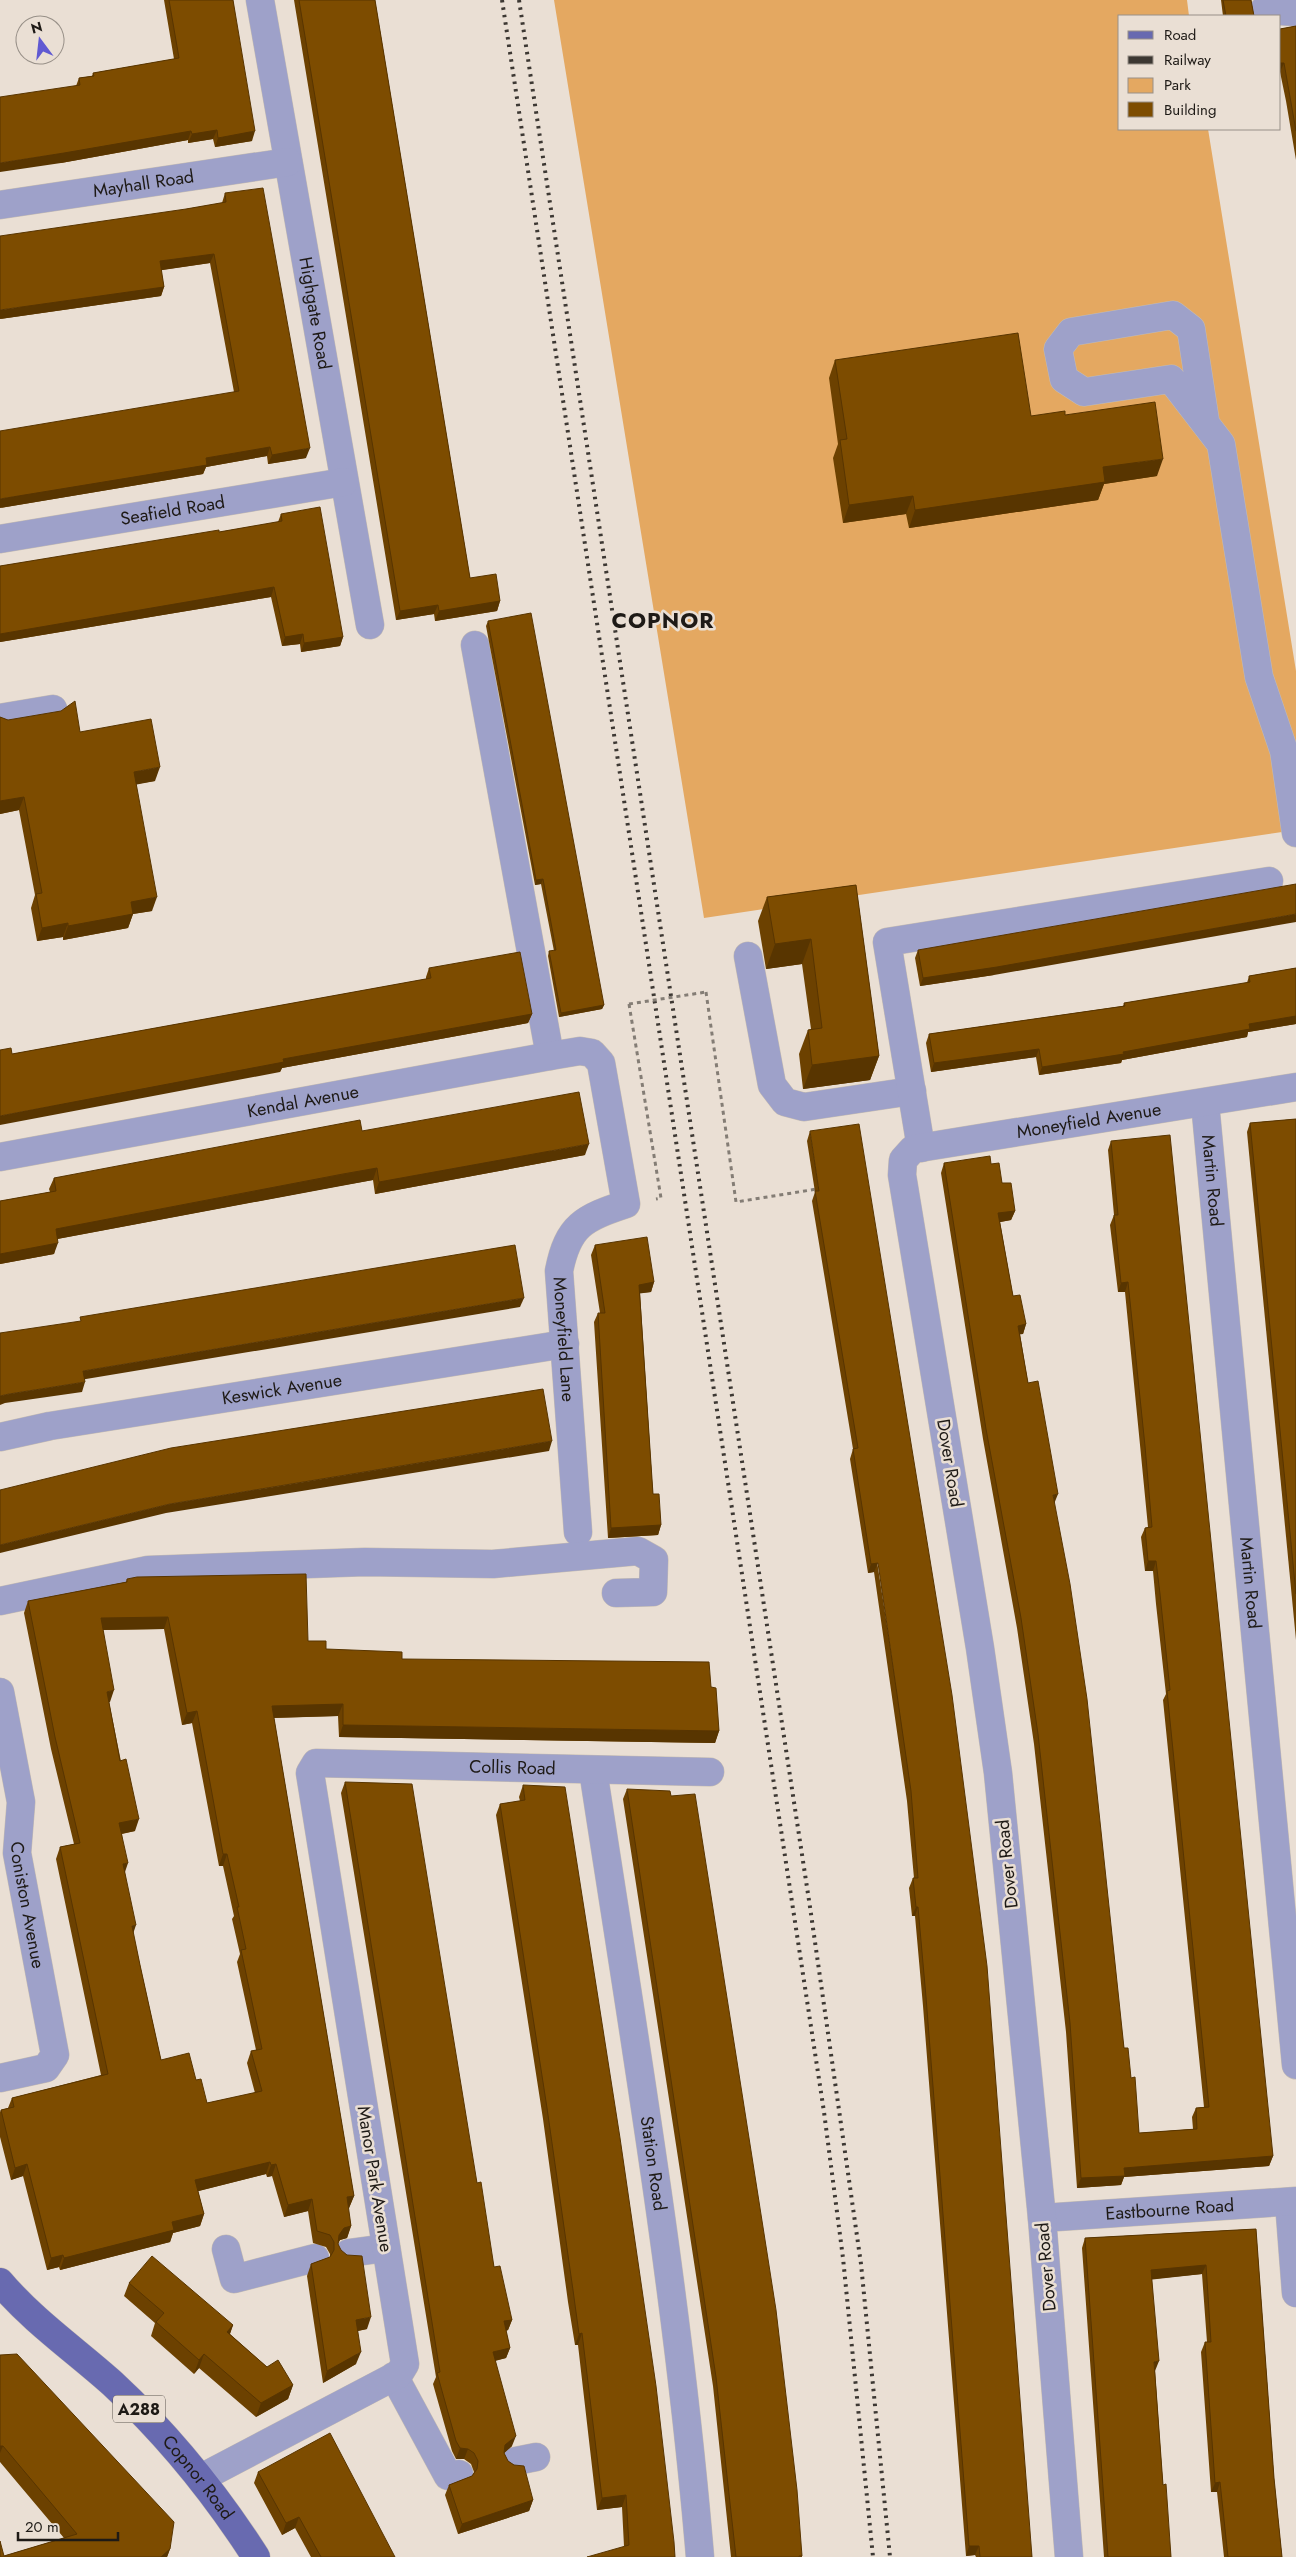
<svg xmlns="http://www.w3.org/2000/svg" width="1296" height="2557" font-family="Jost,sans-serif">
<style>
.green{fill:#e4a861}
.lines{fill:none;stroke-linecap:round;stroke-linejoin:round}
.minor-casing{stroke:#c5bcb2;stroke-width:29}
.major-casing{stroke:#c5bcb2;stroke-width:29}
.path{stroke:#847d75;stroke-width:3;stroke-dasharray:4 4;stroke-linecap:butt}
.minor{stroke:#9ea1c9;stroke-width:28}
.major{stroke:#686ab0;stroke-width:28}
.rail{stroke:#3d3833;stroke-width:4;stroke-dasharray:2.5 5;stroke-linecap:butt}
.path-bridge{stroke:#847d75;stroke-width:3;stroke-dasharray:4 4;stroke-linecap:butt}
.wall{fill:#6c4100;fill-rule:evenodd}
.shaded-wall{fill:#583500}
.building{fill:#7d4c00;stroke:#583500;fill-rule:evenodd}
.labels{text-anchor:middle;stroke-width:5;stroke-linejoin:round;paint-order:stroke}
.shield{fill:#eadfd4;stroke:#5b554f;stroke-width:1}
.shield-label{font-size:16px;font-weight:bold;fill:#1e1a16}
.street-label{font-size:18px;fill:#1e1a16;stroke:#eadfd4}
.district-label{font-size:22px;font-weight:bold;letter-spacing:1px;fill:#1e1a16;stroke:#eadfd4}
</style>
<rect width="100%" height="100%" fill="#eadfd4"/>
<path class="green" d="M554,0H1187L1189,16H1120V129H1208L1296,671V830L704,918Z"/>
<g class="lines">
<g class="minor-casing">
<g id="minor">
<path id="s1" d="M260,0L370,625"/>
<path d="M1264,10L1296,12"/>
<path id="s2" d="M0,205L288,162"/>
<path d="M1205,420L1191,329L1173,315L1071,332L1058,349L1064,379L1084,392L1171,379L1221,444L1259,677L1284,751L1296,833"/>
<path id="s3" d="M0,539L344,482"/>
<path d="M475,645L550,1056"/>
<path d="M0,718L53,709"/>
<path d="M748,956L772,1085L785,1102L804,1107L912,1091"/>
<path id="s4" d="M1205,1103L1296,2065"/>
<path d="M921,1148L887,942L1269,881"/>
<path id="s5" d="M0,1157L550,1056L580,1051L592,1053L601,1063L626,1204C584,1218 568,1225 559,1271L578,1532"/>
<path id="s6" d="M0,1437L50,1426L565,1344"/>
<path d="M0,1601L148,1570L365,1562L493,1564L638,1551L654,1560L653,1592L616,1593"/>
<path id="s7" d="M0,1692L21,1802L17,1853L55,2055L46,2068L0,2078"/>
<path id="s8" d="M593,1770C633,2032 678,2293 700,2557"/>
<path d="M1289,2202L1296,2293"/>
<path id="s9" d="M1042,2218L1296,2201"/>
<path d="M226,2249L234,2279L315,2258"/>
<path d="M349,2253L386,2248"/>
<path d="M394,2376L448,2476L459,2474"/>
<path d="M516,2461L536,2457"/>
<path id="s10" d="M201,2478L399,2374L405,2364L310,1773L316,1763L710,1772"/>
<path id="s11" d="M1069,2557L1042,2218L998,1773L980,1648L902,1175L903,1160L913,1149L1296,1087"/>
</g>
</g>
<g class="major-casing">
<g id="major">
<path id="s12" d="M0,2282C33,2321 75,2350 113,2384C169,2436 215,2493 256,2557"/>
</g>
</g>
<g class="path">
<path d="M706,992L736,1202L817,1189"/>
<path d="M629,1004L661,1198L656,1199"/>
</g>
<use href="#minor" class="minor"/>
<use href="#major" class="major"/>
<g class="rail">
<path d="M502,0L824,2112L843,2258L873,2557"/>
<path d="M519,0L810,1907L861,2264L890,2557"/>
</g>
<path class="path-bridge" d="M629,1004L706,992"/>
</g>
<g class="wall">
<path d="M164,0H233L252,141L215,147L213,139L188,143V140L61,163L76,86L79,78L92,76L93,73L174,59Z"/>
<path d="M294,0H375L470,578L500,601L497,611L435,621L434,614L396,620Z"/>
<path d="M1221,0H1251L1254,16H1223Z"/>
<path d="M1296,26V160L1286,101L1280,72V29Z"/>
<path d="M225,193L306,458L268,464L267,456L206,467L203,474L0,508L234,392L210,263L161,270L164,287L161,296L0,319L186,209L222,203Z"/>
<path d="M835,360L1031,416L1065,415L1157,476L1104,484L1098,500L909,528L906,514L843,523L833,458L838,444L829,378Z"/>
<path d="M281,514L343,637L340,646L301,652L300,644L282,646L271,597L0,642V566L219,532L278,522Z"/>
<path d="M488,621L604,1005L602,1009L559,1017L548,956L549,951H554L541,884L535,885L486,626Z"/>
<path d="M0,717L8,720L80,732L155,781L136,784L152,911L133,914L128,928L63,940V937L37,941L31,908L35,895L19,810L0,814Z"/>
<path d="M856,885L879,1056L870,1080L803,1089L799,1054L808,1030L811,1029L802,964L766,969L758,921L767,897Z"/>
<path d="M918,950L994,975L920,986L915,958Z"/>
<path d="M429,968L532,1014L528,1023L282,1068L280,1072L12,1054L426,979V977Z"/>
<path d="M1296,968V1024L1248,1032L1247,1037L1122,1060L1121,1063L1039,1075L1036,1057L931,1072L926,1043L929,1034L1123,1006L1124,1003L1247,983L1249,976Z"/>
<path d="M1296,1119V1640L1247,1132L1250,1123Z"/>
<path d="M362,1131L585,1155L375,1194L373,1180L339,1186L57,1239L54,1254L0,1264V1201L50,1192L49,1189L54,1178Z"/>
<path d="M810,1131L1032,2557H976L975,2555L966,2556L923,2006L915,1916H912L909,1888L913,1878H914L907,1801L874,1572L868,1573L850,1459L853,1449L812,1201L815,1192L807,1141Z"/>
<path d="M1111,1141L1273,2156L1269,2166L1124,2177L1121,2185L1077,2188L1066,2032L1034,1744L1017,1628L983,1439L941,1173L944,1163L991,1164L1002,1183L1015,1211L1011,1220L1000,1222L1013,1296L1026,1324L1023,1334H1020L1028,1383L1054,1504L1124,2048L1131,2078L1139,2133L1193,2129L1192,2117L1196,2108L1204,2107L1163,1700L1166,1694L1156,1604L1153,1571H1145L1141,1537L1145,1528L1148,1527L1141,1455L1125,1292H1118L1110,1225L1114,1215L1108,1150Z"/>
<path d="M595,1245L654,1282L651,1292L640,1293L653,1494L661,1525L658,1535L608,1538L594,1322L598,1313H600L591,1255Z"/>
<path d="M127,1579L308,1641L326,1649L402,1659L711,1687L719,1731L715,1743L339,1737L338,1716L274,1718L354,2196L349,2208H348L351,2226L347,2238L340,2240L338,2244L367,2329L358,2331L356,2364L323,2383L307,2276L311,2264L330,2257V2254L326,2247L313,2243L308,2211L284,2217L272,2176L267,2177L266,2174L198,2191L204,2214L200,2226L173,2233L170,2242L60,2270L59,2267L47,2270L23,2176L11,2180L0,2137V2112L1,2110L8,2108L12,2098L101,2075L56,1859L60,1847L74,1844L51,1749L24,1613L28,1601L126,1582ZM164,1629L182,1725L192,1723L219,1866H223L234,1916L232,1919L240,1954L237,1962L256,2050L251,2051L247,2063L255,2093L207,2103L196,2080L161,2060L133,1933L125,1873L122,1834L135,1831L109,1702L103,1630Z"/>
<path d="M345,1782L477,2183L494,2267L512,2320L508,2330L506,2331L510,2348L506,2358L495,2361L512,2446L504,2453L508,2461L514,2465L533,2500L529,2511L458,2534L445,2495L449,2485L472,2476L474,2472L471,2464L464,2459H456L452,2451L433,2384L436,2377L341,1793Z"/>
<path d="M523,1785L675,2557L624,2546L622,2507L597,2510L578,2345H575L568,2302L543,2119L496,1815L500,1804L520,1801L519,1797Z"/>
<path d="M627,1789L802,2556V2557H731L713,2386L623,1799Z"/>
<path d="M1256,2229L1274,2478L1282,2557H1224L1217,2492H1211L1201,2352L1205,2342H1207L1202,2274L1152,2279L1155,2371L1163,2485L1171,2557H1104L1082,2248L1085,2238Z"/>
<path d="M129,2283L233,2325L230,2334L267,2367L293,2385L288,2399L256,2417L199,2368L194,2374L151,2336L155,2323L124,2296Z"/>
<path d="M0,2355L170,2549L167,2557H0L64,2538L0,2462Z"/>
<path d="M258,2472L395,2557H311L295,2528L282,2535L254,2483Z"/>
</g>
<g class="shaded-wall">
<path d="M1280,63H1284L1280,72Z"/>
<path d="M217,130L213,139L188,143L192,134Z"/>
<path d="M191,131L188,140L61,163L0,172V163Z"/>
<path d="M255,131L252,141L215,147L218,138Z"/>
<path d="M214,254L210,263L156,271L160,261Z"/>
<path d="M164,287L161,296L0,319V310Z"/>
<path d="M270,447L267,456L206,467L203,474L0,508V499L206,458Z"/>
<path d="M310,448L306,458L268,464L272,455Z"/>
<path d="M1163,459L1157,476L1104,484L1098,500L909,528L915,510L1103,467Z"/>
<path d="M913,496L906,514L843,523L849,505Z"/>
<path d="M274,587L271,597L0,642V634Z"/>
<path d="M500,601L497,611L435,621L439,611Z"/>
<path d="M438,605L434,614L396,620L400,611Z"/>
<path d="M303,634L300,644L282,646L285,637Z"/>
<path d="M343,637L340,646L301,652L304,643Z"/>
<path d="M160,767L155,781L129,786L134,772Z"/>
<path d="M24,797L19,810L0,814V801Z"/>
<path d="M543,879L541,884L535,885L536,880Z"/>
<path d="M157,897L152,911L126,915L131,902Z"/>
<path d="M133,914L128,928L63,940L68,926Z"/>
<path d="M1296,914V922L994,975L920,986L923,978Z"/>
<path d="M68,923L63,937L37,941L42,928Z"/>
<path d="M811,939L802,964L766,969L775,944Z"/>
<path d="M604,1005L602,1009L559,1017L561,1013Z"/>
<path d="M532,1014L528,1023L282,1068L280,1072L0,1125V1116L283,1059Z"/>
<path d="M1296,1016V1024L1248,1032L1247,1037L1122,1060L1121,1063L1039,1075L1042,1067L1123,1052L1249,1024Z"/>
<path d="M1039,1049L1036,1057L931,1072L934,1063Z"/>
<path d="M879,1056L870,1080L803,1089L812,1065Z"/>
<path d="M589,1144L585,1155L375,1194L379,1182Z"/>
<path d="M377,1168L373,1180L52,1240L56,1229Z"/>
<path d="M1015,1211L1011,1220L995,1223L998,1213Z"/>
<path d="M58,1243L54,1254L0,1264V1254Z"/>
<path d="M654,1282L651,1292L636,1294L639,1285Z"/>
<path d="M1128,1282L1125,1292H1118L1121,1283Z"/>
<path d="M524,1298L520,1307L80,1380L83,1371Z"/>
<path d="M1026,1324L1023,1334L1015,1335L1018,1326Z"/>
<path d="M85,1382L82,1392L5,1403L0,1405V1396L9,1394Z"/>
<path d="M552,1441L549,1451L166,1513L0,1553V1545L170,1504Z"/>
<path d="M1058,1494L1054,1504L1053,1495Z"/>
<path d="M661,1525L658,1535L608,1538L611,1528Z"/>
<path d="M1148,1561H1156L1153,1571H1145Z"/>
<path d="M878,1563L874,1572L868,1573L871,1564Z"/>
<path d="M168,1617L164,1629L96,1630L101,1618Z"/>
<path d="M114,1690L110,1702L103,1704L107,1692Z"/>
<path d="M343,1704L338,1716L267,1718L272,1706Z"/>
<path d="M197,1711L192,1723L182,1725L187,1713Z"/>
<path d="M343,1725L719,1731L715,1743L339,1737Z"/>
<path d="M139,1819L135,1831L115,1835L119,1823Z"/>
<path d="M223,1854H227L223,1866H219Z"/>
<path d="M128,1863L124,1875L123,1864Z"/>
<path d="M916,1907H918L915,1916H912Z"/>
<path d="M136,1925L132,1937V1926Z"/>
<path d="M1273,2156L1269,2166L1124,2177L1121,2185L1077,2188L1081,2178L1124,2168Z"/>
<path d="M270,2162L266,2174L191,2193L195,2180Z"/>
<path d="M27,2164L23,2176L11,2180L15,2168Z"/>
<path d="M276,2164L272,2176L267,2177L271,2165Z"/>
<path d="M354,2196L349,2208L342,2210L347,2197Z"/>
<path d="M312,2199L308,2211L284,2217L288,2205Z"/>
<path d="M204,2214L200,2226L173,2233L170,2242L60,2270L64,2258L172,2222Z"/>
<path d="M351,2226L347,2238L340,2240L335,2247L339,2235L344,2228Z"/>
<path d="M63,2255L59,2267L47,2270L51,2258Z"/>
<path d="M1206,2265L1202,2274L1148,2280L1151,2270Z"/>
<path d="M371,2317L367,2329L352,2332L356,2320Z"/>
<path d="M512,2320L508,2330L500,2332L504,2321Z"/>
<path d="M233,2325L228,2339L227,2332Z"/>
<path d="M582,2333L578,2345H575L579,2334Z"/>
<path d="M510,2348L506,2358L489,2362L493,2352Z"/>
<path d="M361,2352L356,2364L323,2383L327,2371Z"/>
<path d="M204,2354L199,2368L194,2374L199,2360Z"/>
<path d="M1159,2361L1155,2371L1154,2362Z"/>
<path d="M293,2385L288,2399L256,2417L261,2403Z"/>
<path d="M516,2436L512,2446L501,2456L505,2445Z"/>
<path d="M0,2446H3L0,2453Z"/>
<path d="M460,2448L468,2449L464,2459H456Z"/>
<path d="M1220,2482L1217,2492H1211L1215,2483Z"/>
<path d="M626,2495L622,2507L597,2510L602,2498Z"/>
<path d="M533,2500L529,2511L458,2534L462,2524Z"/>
<path d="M299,2517L295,2528L282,2535L286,2523Z"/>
<path d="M969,2546H979L975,2555L966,2556Z"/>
<path d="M170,2549L167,2557H161Z"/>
</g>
<g class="building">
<path d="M169,0H233L255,131L218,138L217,130L192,134L191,131L64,153L0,163V97L80,85L79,78L94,76L93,73L179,58Z"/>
<path d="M299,0H375L470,578L496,574L500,601L439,611L438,605L400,611Z"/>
<path d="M1223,0H1251L1254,16H1226Z"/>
<path d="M1296,26V131L1284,63H1280V29Z"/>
<path d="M263,188L310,448L272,455L270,447L206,458L207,465L0,499V431L239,391L214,254L160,261L164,287L0,310V236L186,209L226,202L225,193Z"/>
<path d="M1018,333L1031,416L1065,411V415L1155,402L1163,459L1103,467L1105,482L915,510L913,496L849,505L840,440L847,439L835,360Z"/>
<path d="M320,507L343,637L304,643L303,634L285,637L274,587L0,634V566L219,530V532L282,521L281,514Z"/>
<path d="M531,613L604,1005L561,1013L549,951L556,950L543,879L536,880L488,621Z"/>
<path d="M75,701L80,732L151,719L160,767L134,772L157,897L131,902L133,914L68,926V923L42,928L36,894L42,893L24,797L0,801V717L8,720L61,711Z"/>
<path d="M1296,884V914L997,967L923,978L918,950Z"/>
<path d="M856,885L879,1056L812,1065L808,1030L822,1028L811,939L775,944L767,897Z"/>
<path d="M520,952L532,1014L283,1059L284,1062L0,1116V1050L11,1048L12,1054L431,978L429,968Z"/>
<path d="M1296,968V1016L1249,1024L1250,1029L1123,1052L1124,1054L1042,1067L1039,1049L934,1063L929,1034L1125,1006L1124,1003L1250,982L1249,976Z"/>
<path d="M579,1092L589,1144L379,1182L377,1168L343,1174L56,1229L58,1243L0,1254V1201L56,1191L54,1178L360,1120L362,1131Z"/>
<path d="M1296,1119V1594L1250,1123Z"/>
<path d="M859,1124L952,1695L987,1966L1032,2557H980L979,2546H969L926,1997L918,1907H916L913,1878H918L911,1791L878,1563L871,1564L853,1449L858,1448L815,1191H819L810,1131Z"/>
<path d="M1170,1135L1273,2156L1124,2168L1125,2176L1081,2178L1070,2023L1038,1734L1021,1618L986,1429L944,1163L990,1156L991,1164L999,1163L1002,1183H1011L1015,1211L998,1213L1013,1296L1020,1295L1026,1324L1018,1326L1028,1383L1038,1381L1058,1494L1053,1495L1070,1584L1087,1699L1124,2048H1128L1131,2078L1135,2077L1139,2133L1197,2129L1196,2108L1209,2107L1167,1691L1170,1690L1160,1594L1156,1561H1148L1145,1528L1152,1527L1145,1446L1128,1282L1121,1283L1114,1215H1118L1111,1141Z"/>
<path d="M647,1237L654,1282L639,1285L653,1494H659L661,1525L611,1528L598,1313H605L595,1245Z"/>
<path d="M515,1245L524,1298L83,1371L85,1382L9,1394L0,1396V1333L81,1321L80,1317Z"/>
<path d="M543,1389L552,1441L170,1504L0,1545V1490L171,1448Z"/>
<path d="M306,1574L308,1641H326V1649L402,1652V1659L709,1662L711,1687L716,1688L719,1731L343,1725V1704L272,1706L354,2196L347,2197L351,2226L344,2228L339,2235L338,2244L341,2250L347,2255L362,2256L371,2317L356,2320L361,2352L327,2371L311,2264L330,2257L334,2250V2242L330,2235L317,2231L312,2199L288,2205L276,2164L271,2165L270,2162L195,2180L204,2214L172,2222L174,2230L64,2258L63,2255L51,2258L27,2164L15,2168L1,2110L14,2107L12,2098L108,2074L60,1847L80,1843L55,1737L28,1601L127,1582V1579L137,1577ZM168,1617L187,1713L197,1711L223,1854H227L239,1907H237L246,1949L241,1950L262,2049L251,2051L262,2091L207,2103L201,2079L196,2080L189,2053L161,2060L140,1965L132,1926L136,1925L123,1864L128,1863L119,1823L139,1819L126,1759L120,1761L107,1692L114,1690L101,1618Z"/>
<path d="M345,1782L412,1784L477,2183L481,2182L494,2267L500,2266L512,2320L504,2321L510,2348L493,2352L516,2436L505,2445L504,2453L508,2461L514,2465L524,2466L533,2500L462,2524L449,2485L472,2476L477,2469L478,2461L474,2453L468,2449L460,2448L456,2441L437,2373L440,2372Z"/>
<path d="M523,1785L565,1787L620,2138L656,2386L674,2542L675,2557H587L629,2545L626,2495L602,2498L582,2333L579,2334L573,2290L547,2108L500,1804L525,1800Z"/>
<path d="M627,1789L670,1791L671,1796L695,1794L776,2310L797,2490L802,2556H799V2557H736L716,2377Z"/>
<path d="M1256,2229L1274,2478L1282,2557H1228L1220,2482L1215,2483L1205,2342H1211L1206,2265L1151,2270L1159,2361L1154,2362L1163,2485L1166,2484L1171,2557H1108L1085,2238Z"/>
<path d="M152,2256L233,2325L227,2332L267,2367L278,2360L293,2385L261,2403L204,2354L199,2360L156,2322L164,2313L129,2283Z"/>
<path d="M17,2354L174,2522L170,2549L161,2557H0V2541L4,2556L77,2534L3,2446H0V2355Z"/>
<path d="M330,2433L395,2557H321L299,2517L286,2523L258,2472Z"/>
</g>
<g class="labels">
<rect class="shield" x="113" y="2395.5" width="52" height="27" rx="4"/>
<g class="shield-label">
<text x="139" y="2415">A288</text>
</g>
<g class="street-label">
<text dy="6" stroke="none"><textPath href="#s2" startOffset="145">Mayhall Road</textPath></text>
<text dy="6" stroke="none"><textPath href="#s1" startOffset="318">Highgate Road</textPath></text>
<text dy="6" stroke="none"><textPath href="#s3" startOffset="175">Seafield Road</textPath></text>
<text dy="6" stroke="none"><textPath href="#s5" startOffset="308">Kendal Avenue</textPath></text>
<text dy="6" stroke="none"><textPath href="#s11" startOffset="1601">Moneyfield Avenue</textPath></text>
<text dy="6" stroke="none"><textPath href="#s4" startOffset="78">Martin Road</textPath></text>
<text dy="6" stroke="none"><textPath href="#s5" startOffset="929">Moneyfield Lane</textPath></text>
<text dy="6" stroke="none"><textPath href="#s6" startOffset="286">Keswick Avenue</textPath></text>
<text transform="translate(950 1463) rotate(81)" y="6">Dover Road</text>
<text dy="6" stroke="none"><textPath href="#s4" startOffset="482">Martin Road</textPath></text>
<text dy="6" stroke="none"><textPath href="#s10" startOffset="1042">Collis Road</textPath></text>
<text transform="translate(1007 1864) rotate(-96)" y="6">Dover Road</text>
<text dy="6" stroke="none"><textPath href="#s7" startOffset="216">Coniston Avenue</textPath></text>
<text dy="6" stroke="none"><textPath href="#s8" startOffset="398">Station Road</textPath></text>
<text transform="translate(375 2179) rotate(81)" y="6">Manor Park Avenue</text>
<text dy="6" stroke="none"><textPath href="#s9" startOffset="128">Eastbourne Road</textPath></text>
<text transform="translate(1046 2267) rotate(-95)" y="6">Dover Road</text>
<text dy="6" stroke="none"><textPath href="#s12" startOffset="279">Copnor Road</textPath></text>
</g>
<g class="district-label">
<text x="663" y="628">COPNOR</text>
</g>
</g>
<rect x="1118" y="15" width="162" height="115" fill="#eadfd4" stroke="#989088"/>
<rect x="1128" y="31" width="25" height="8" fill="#686ab0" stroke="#989088"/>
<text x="1164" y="40" font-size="15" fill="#1e1a16">Road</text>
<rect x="1128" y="56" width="25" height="8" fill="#3d3833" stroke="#989088"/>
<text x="1164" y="65" font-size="15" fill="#1e1a16">Railway</text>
<rect x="1128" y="78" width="25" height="15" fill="#e4a861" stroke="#989088"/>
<text x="1164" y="90" font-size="15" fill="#1e1a16">Park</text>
<rect x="1128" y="102" width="25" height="15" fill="#7d4c00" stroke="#989088"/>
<text x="1164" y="115" font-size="15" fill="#1e1a16">Building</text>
<g transform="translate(40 40) rotate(345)"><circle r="24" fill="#eadfd4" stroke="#989088"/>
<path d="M0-4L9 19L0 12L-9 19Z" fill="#6059d2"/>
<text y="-8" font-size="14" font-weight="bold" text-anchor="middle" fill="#1e1a16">N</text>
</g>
<path d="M18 2532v8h100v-8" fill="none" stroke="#1e1a16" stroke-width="2.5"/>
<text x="25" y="2532" font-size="15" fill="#1e1a16" stroke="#eadfd4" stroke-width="4" paint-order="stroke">20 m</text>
</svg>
